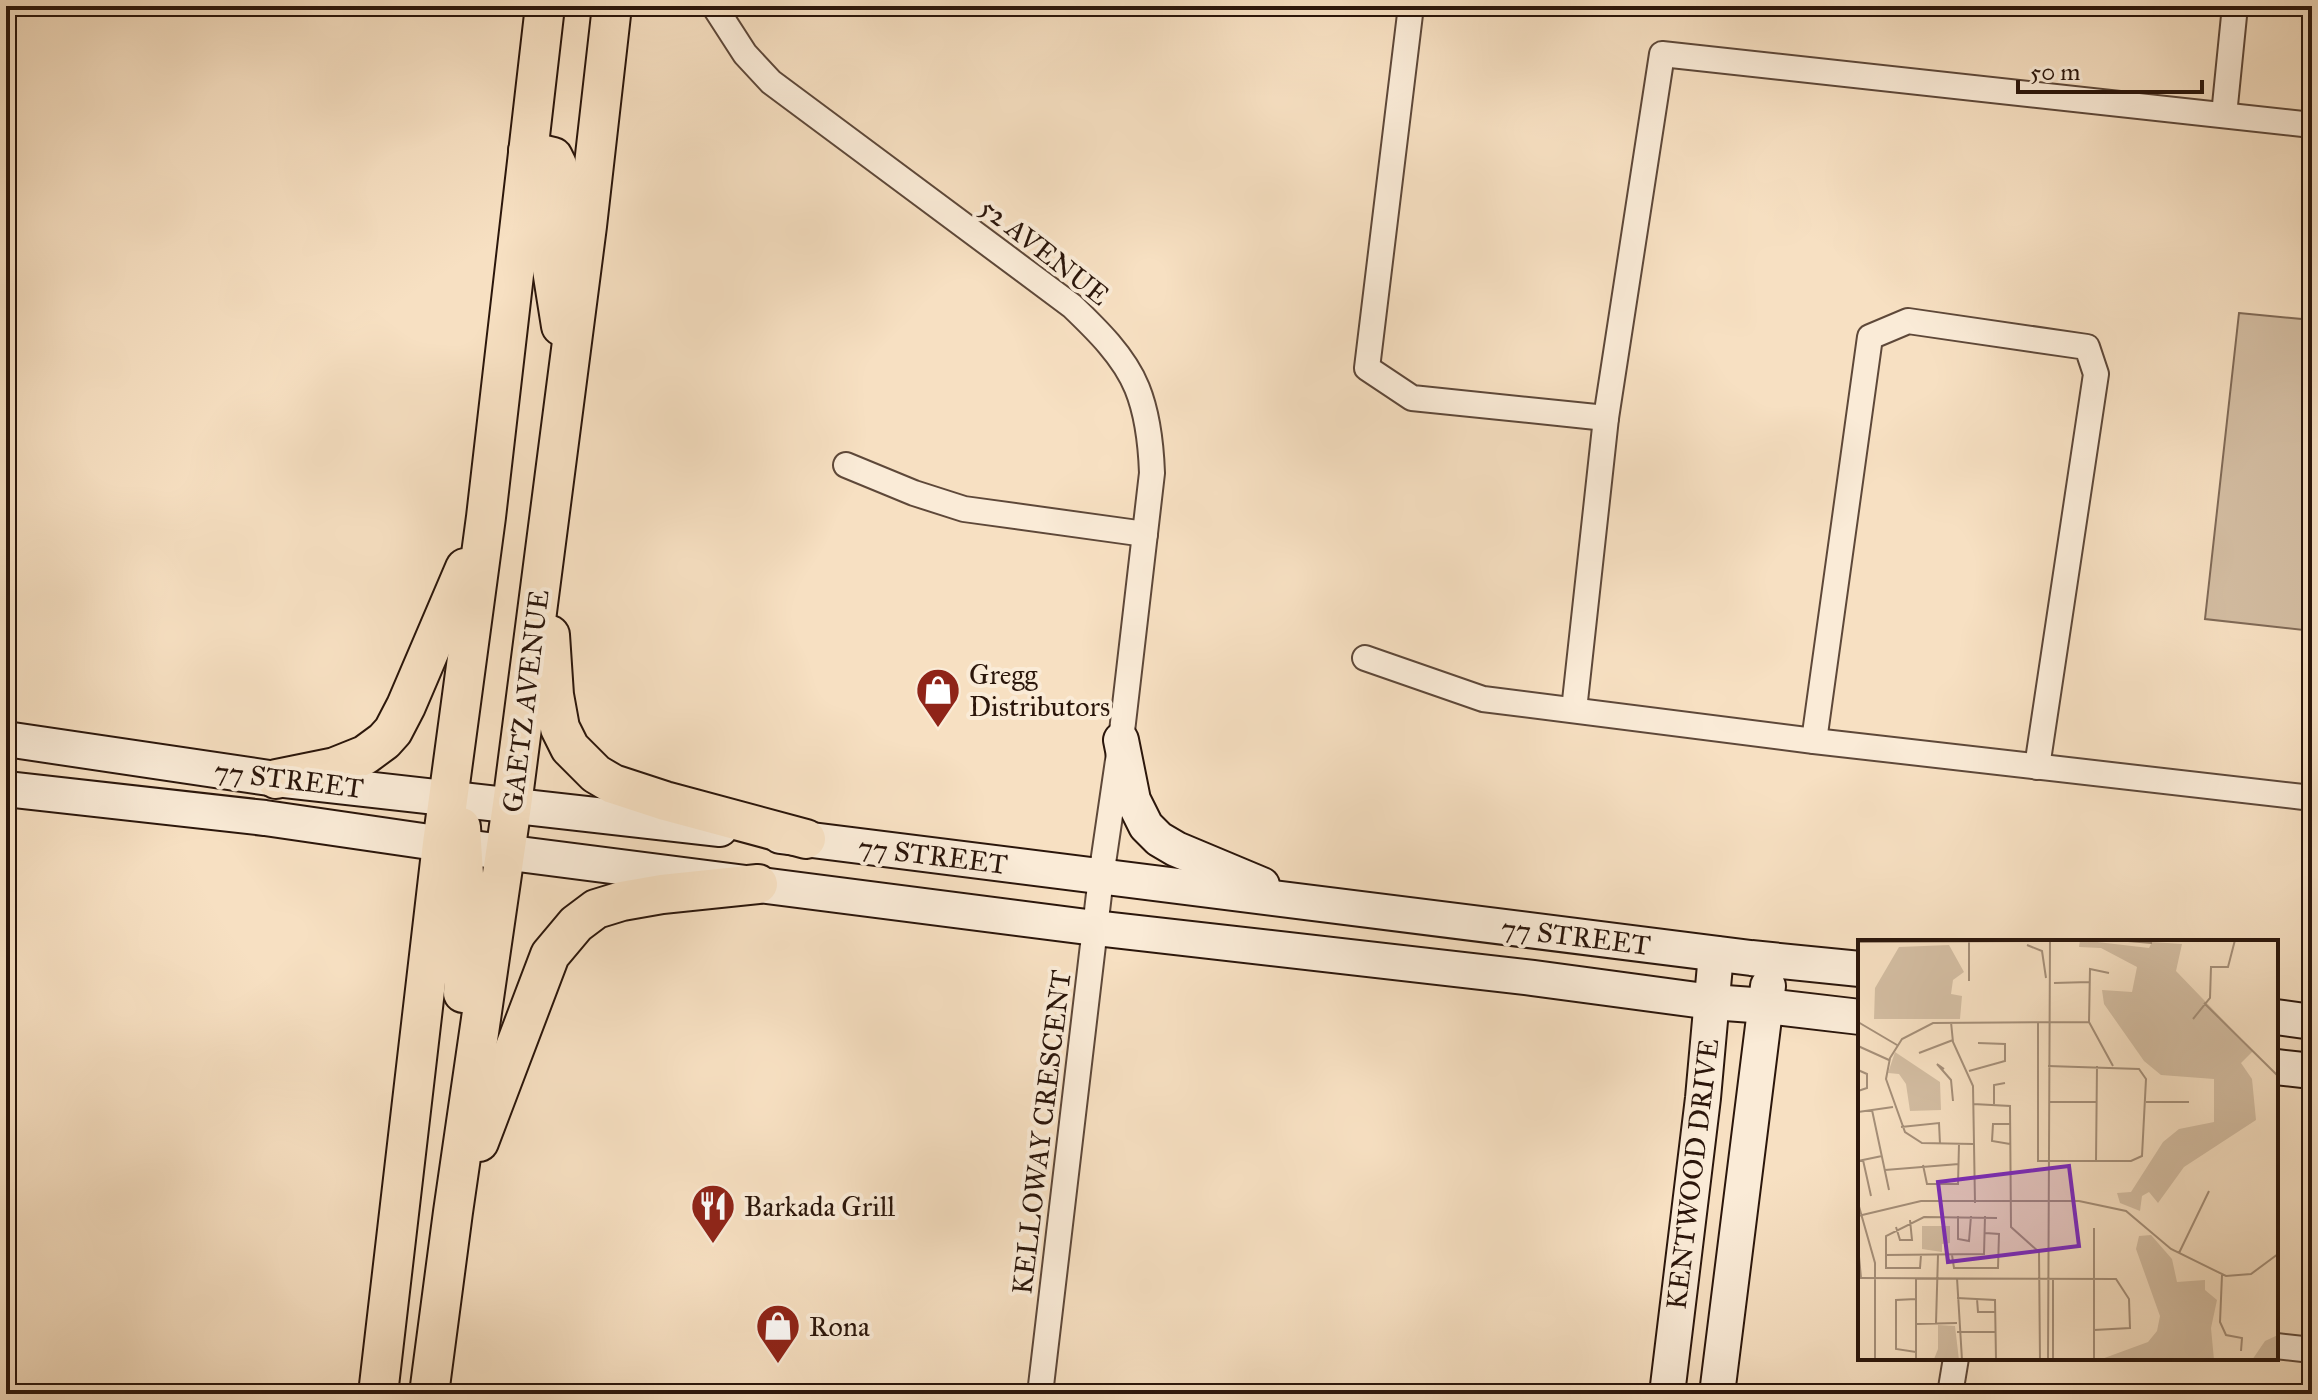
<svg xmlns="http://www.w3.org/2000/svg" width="2318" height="1400" font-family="'IM FELL Great Primer',serif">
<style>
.green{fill:#d4bea3;stroke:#806a57;stroke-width:2}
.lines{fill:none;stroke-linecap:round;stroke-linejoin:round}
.street-casing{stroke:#5e4839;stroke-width:28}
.secondary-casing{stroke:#2b160b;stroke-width:38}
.primary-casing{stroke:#2b160b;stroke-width:42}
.street{stroke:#faebd7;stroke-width:24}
.secondary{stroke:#faebd7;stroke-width:34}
.primary{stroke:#f7e0c2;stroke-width:38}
.labels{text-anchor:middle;stroke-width:8;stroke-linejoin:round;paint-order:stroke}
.street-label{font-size:28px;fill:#2b160b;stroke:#faebd7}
.poi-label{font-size:28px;fill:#2b160b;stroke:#faebd7;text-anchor:start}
.inset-road{fill:none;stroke:#a58f79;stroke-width:2}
.view{fill:#7b2cbf;fill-opacity:0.15;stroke:#7b2cbf;stroke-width:4}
.inset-edge{fill:none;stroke:#2b160b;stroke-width:4}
</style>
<rect width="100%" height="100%" fill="#f7e0c2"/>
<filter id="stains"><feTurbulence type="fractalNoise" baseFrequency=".0025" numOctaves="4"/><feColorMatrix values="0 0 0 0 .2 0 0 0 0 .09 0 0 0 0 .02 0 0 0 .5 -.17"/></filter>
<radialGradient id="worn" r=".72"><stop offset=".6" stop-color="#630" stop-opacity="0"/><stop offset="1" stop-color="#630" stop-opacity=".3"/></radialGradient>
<path class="green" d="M2239,313L2312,320V631L2205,619Z"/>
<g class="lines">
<g class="street-casing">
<g id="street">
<path d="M714,6L745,54L771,82L1072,306C1096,329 1124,356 1137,388C1148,415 1151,445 1152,473L1121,740L1101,877L1040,1394"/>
<path d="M1411,6L1367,368L1412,398L1606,418"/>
<path d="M2224,115L2235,6"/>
<path d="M846,465L914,493L964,509L1145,534"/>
<path d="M1365,658L1483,699L1814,741L2312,798"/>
<path d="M1574,710L1606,418L1662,54L2312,125"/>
<path d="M1814,741L1870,337L1908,321L2087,347L2096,374L2037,767"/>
<path d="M2276,1346L2312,1350"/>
<path d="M1950,1394L1956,1358"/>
</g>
</g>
<g class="secondary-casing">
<g id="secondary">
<path d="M6,739L276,779L720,829"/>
<path d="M1121,740L1133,800L1146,826L1159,839L1176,849L1262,885"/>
<path d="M6,789L265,818L464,847L1095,928L1533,978L1712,1002L1766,1006L1860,1017"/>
<path d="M780,836L1751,958L1860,969"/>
<path d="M2276,1017L2312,1022"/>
<path d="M2276,1067L2312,1071"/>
<path d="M1667,1394L1703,1098L1716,954"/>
<path d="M1717,1394L1768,986"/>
</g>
</g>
<g class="primary-casing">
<g id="primary">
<path d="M528,151L553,157L557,165L559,178L550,257L561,326"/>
<path d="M550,635L554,695L560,728L570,748L596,774L613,784L665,801L806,839"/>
<path d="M276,779L335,767L365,755L384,741L393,731L406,706L465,568"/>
<path d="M461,827L467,921L463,993"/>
<path d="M479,1142L550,955L576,924L596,909L622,901L662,894L758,884"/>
<path d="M378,1394L442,844L486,517L545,6"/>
<path d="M429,1394L453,1212L512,805L587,226L612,6"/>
</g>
</g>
<use href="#street" class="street"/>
<use href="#secondary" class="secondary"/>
<use href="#primary" class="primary"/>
</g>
<defs>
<g id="shop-pin" transform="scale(2.3)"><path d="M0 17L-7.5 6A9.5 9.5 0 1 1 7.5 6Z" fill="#8f2418" stroke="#faebd7"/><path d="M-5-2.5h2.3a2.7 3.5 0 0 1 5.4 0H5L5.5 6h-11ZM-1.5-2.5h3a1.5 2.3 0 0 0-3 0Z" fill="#fff"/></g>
<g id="restaurant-pin" transform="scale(2.3)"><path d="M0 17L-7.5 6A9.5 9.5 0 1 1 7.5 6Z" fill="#8f2418" stroke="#faebd7"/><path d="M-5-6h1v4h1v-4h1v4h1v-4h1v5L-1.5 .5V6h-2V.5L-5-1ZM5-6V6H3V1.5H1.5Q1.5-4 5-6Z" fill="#fff"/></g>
</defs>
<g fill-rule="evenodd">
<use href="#shop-pin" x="938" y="690"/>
<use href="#restaurant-pin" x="713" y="1206"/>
<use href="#shop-pin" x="778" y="1326"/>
</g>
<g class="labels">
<g class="street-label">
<text transform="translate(1045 251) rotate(38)" y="10">52 AVENUE</text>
<text transform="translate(525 701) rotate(-83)" y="10">GAETZ AVENUE</text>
<text transform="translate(289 779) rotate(7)" y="10">77 STREET</text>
<text transform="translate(933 855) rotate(7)" y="10">77 STREET</text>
<text transform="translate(1576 936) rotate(7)" y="10">77 STREET</text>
<text transform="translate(1041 1132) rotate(-83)" y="10">KELLOWAY CRESCENT</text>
<text transform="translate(1692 1174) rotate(-83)" y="10">KENTWOOD DRIVE</text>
</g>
<g class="poi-label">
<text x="969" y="684">Gregg<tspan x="969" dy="32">Distributors</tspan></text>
<text x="744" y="1216">Barkada Grill</text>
<text x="809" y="1336">Rona</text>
</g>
</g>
<g transform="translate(1858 940)">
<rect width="420" height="420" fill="#f7e0c2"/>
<path d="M222,0L291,8L294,2L324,4L318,31L395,111L383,123L394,139L398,180L326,227L300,263L291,252L284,256L282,271L262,263L259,253L273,252L305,202L321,189L356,182V139L303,135L286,121L246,64L244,50L274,52L279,27L243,8L221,7ZM91,5L106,32L95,40L93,54L104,56L102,79H16L17,48L41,7ZM37,112L82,142L83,170L52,171L48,144L41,134L30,133ZM64,286H92V303L84,304V312L64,309ZM293,295L314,319L319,342L347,340V350L359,360L353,388L356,420H241L290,402L299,391L302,376L278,309L281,296ZM80,385L97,386L101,420H67L76,419L80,409ZM420,395V420H394L407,401Z" fill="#d4bea3"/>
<path class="inset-road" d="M258,0L294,3M192,1L219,0M0,2L192,1M111,2V41M169,5L184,11L188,38M251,33L232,29L231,82L255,126M196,43L231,42M346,63L420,136M335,79L352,58L353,27H370L377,0M0,82L39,105M93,82L95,102L115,146L117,263M180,82V221H273L284,216L288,139L281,129L190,126M0,106L31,120M61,113L95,100M86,129L79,124L93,140L95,161M0,130L9,134V148L0,151M111,131L147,121V104L120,103M192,162H239M288,162H331M115,164L152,166L153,287L181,312L182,420M136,164V145L147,143M14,170L31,250M0,172L35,167M43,187L81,183L82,204M115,204L64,203L47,192L28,139L32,118L44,99L75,83L231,82M152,204L134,201L135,184H153M5,220L13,256M0,221L24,216M238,221L239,126M65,225L69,244H100L101,204M27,230L101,224M0,263L17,323V420M0,276L63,261H221L268,271L313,309L368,336L393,334L420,314M100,276V299L111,301L113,276M38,287L42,300H54L52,280M0,306L3,338M321,313L351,251M27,315L126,314L127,276M63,315L62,328H28V296L66,277L139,278M94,315L96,328H140L141,294L127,293M364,335L362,382L368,395L384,398L383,411M0,338L258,339L271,359L272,388L236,390M58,338V420M99,338L104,420M195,338V420M99,358L137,360L138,420M58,359L38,360V409L58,412M119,359L120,372H138M78,383L80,315M58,384L99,383M99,392H138M190,420L192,0M236,420V288"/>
<path class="view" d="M211,226L221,306L90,322L80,242Z"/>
<rect width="420" height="420" class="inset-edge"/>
</g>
<rect width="2318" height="1400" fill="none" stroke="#f7e0c2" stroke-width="32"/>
<rect x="8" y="8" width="2302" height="1384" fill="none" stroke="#2b160b" stroke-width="4"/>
<rect x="16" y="16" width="2286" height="1368" fill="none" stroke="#2b160b" stroke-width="2"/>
<path d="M2018 80v12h184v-12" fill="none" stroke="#2b160b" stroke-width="4"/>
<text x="2030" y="80" font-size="24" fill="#2b160b" stroke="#faebd7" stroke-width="6" paint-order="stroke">50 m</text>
<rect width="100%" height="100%" filter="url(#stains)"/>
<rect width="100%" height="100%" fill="url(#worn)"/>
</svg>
